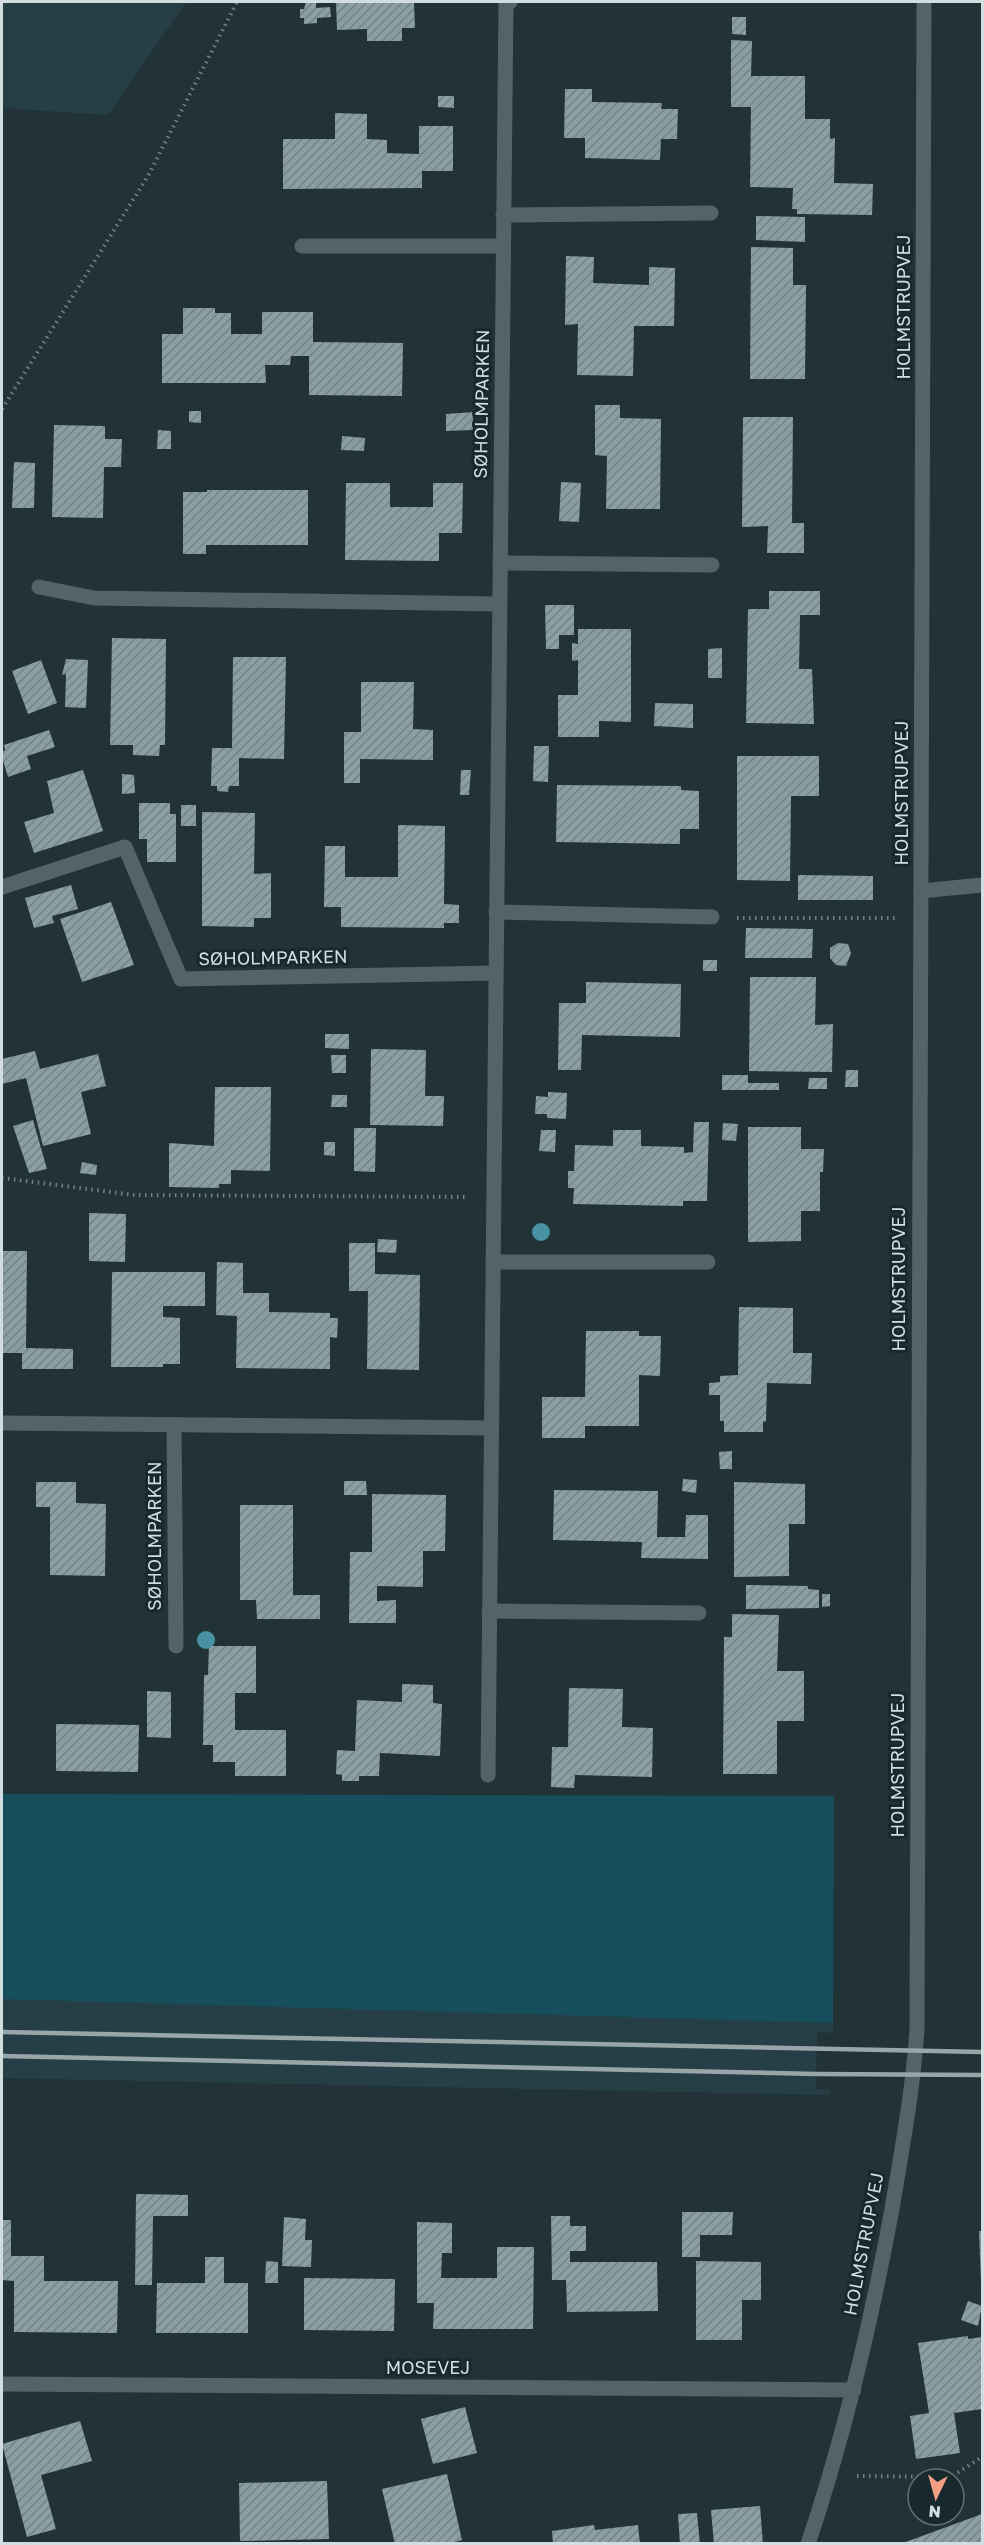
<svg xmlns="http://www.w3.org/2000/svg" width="984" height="2545" font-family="'Golos Text',sans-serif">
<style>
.built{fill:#263f46}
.green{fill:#164e5c}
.building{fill:url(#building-hatch)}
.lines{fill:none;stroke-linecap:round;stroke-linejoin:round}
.path{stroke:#758386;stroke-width:4;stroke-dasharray:1.5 4.5;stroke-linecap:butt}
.minor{stroke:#526469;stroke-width:15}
.tertiary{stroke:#526469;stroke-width:15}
.rail{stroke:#99a6a9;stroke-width:4.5}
.tree{fill:#4892a4}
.labels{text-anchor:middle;stroke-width:6;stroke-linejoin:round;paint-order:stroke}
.street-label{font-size:18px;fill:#d2dde0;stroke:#18292d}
</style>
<defs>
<pattern id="building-hatch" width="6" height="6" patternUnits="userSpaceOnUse" patternTransform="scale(1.5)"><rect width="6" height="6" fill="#8a9ea3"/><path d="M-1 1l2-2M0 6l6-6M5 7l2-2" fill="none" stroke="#748286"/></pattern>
</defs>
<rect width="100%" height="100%" fill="#223337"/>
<g class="built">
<path d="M2,2H186L108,115L2,108Z"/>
<path d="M2,1995L833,2023V2033L817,2032L816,2089L831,2090L830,2095L2,2078Z"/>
</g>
<path class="green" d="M2,1794L834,1796L833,2023L2,1999Z"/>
<g class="building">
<path d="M306,2H316V8L330,7L331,17L317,18V23L304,24V18H300V9H304Z"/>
<path d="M336,2H414L415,28H402V41H367V29L337,30Z"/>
<path d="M732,17H746V35L732,34Z"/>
<path d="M731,40L752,41L751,76H805V119H830V139L835,138L834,183L873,184L872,215L797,214V209H792L793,188L750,187L751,107H731Z"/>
<path d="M565,89H592V102L662,103L661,109H678L677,139H661L660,160L585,158V138H564Z"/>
<path d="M438,96H454V108L438,107Z"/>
<path d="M335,113L367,114V139L387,140V153L419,154V126H453V171H422V188L283,189V139H335Z"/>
<path d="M756,216L805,217V242L756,240Z"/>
<path d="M751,247L793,248V285H806L805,379H750Z"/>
<path d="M566,256L594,257L593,283L649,285V267L675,268L674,326H634L633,376L577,375L578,324L565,325Z"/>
<path d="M183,308H215V313H231V334H262V312H313V342L403,343L402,396L309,395V356H291L290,365H265L266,383H162V334H183Z"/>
<path d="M595,405H620V418L661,419L660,509H606L607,456L595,455Z"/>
<path d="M189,411H201V423L189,422Z"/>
<path d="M473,412V430L446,431V414Z"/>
<path d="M743,417H793L792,523H804V553H767L768,526L742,527Z"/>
<path d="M54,425L105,426V439H122L121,467H104L103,518L52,517Z"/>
<path d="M158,430L171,431V449H157Z"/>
<path d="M342,436L365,438L364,451L341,450Z"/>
<path d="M14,462L35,463L34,508H12Z"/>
<path d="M561,482L581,483L579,522L559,521Z"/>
<path d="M346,483H390V507H433V483H463L462,533H439V561L345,560Z"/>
<path d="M207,490H308V545H206V554H183V492H207Z"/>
<path d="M769,591H820V615H800L799,669H812L814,724L746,723L748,609H769Z"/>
<path d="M545,605H574V635H559V649H546Z"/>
<path d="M578,629H631V722L599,721V737H558V695H578V660L572,661V643L578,644Z"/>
<path d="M112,638L166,639L165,745H160L159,756L133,755V745H110Z"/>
<path d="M722,648V678H708V649Z"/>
<path d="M233,657H286L284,759L239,758V786H229L228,792L217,791V786H211L212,748H232Z"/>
<path d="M66,659L88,660L86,708L65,707L66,674L62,675Z"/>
<path d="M41,660L57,703L28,714L12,671Z"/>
<path d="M361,682H414L413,729L433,730V760L360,759V783H344V732H361Z"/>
<path d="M655,703L693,704V728L654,726Z"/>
<path d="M49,730L55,747L27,756L31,769L8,777L2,757V752L5,750L4,745Z"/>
<path d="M534,746H549L548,782L533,781Z"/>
<path d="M737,756H819V796H791L790,881L737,880Z"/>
<path d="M83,770L103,831L34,853L24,822L54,813L47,781Z"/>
<path d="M461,770H471L469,795H460Z"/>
<path d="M122,774L134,775L135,793L122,794Z"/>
<path d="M557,785L681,786V790L699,791V829H680V844L556,842Z"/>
<path d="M139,803H170V814H176V862H147V839H139Z"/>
<rect x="181" y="805" width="15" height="21"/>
<path d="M202,812L255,813L254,874L271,873V918H254V927L202,926Z"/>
<path d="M398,825L445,826L444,904L459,905V923H444V928L341,927V907H324L325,846H345V877H398Z"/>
<path d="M798,875L873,876V900H798Z"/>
<path d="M71,885L78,909L52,916L54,923L34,928L25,898Z"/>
<path d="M111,902L134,965L82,982L60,919Z"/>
<path d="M746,928L813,929L812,958H745Z"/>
<path d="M838,943L848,944L851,953L846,966L836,965L830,958V948Z"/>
<rect x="703" y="960" width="14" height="11"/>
<path d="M750,977H816L815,1025L833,1024L832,1072L749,1071Z"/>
<path d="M586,982L681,984L680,1037L582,1035L581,1070H558L559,1003H586Z"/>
<path d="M325,1034H349V1049L325,1048Z"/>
<path d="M371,1049L426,1050L425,1096H444L443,1126L370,1125Z"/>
<path d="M35,1051L40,1069L98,1054L106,1086L81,1092L91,1134L43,1146L26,1078L2,1084V1059Z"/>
<path d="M331,1055H346V1073H332Z"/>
<path d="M846,1070H858V1087H845Z"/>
<path d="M722,1075H748V1083H779V1090H722Z"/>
<path d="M809,1078H827V1089H808Z"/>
<path d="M215,1087H271L270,1171L231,1170V1184H219V1188L169,1187V1143L214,1146Z"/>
<path d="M548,1092L567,1093L566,1119L547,1118V1114H535L536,1096L548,1097Z"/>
<path d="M332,1095H347V1107H331Z"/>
<path d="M33,1120L47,1169L29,1173L13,1126Z"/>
<path d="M694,1122H709L707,1201H683V1206L573,1204L574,1188H568V1171H574L575,1145L613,1146V1130H641V1146L684,1147V1153L693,1152Z"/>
<path d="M723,1123L738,1124L736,1141L722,1140Z"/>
<path d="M748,1127H801V1149H824L823,1172H820V1211H801V1241L748,1242Z"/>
<path d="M354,1128H376L375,1172L354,1171Z"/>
<path d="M541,1130H556L555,1152L539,1151Z"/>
<path d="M324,1142H335V1156L324,1155Z"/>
<path d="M82,1162L97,1165L96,1175L80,1173Z"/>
<path d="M89,1213L126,1214L125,1262L89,1261Z"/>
<path d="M378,1239L397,1240L396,1253L377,1252Z"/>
<path d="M349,1243H375V1274L420,1275L419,1370L367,1369L368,1291H349Z"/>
<path d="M2,1251H27L26,1348L73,1349V1369H22V1353H2Z"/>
<path d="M217,1262L243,1263V1293H269V1312L330,1313V1318H338L337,1338L330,1337V1369L236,1368L237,1316L216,1315Z"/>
<path d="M112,1272H205V1306H163V1317L180,1318V1364H163V1367H111Z"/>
<path d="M739,1307L793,1308V1353H812L811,1384L767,1383L766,1421L763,1422V1432H724V1421H720V1395H709V1383L720,1382V1376L738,1375Z"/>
<path d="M586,1331H639V1336H661L660,1376L639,1375V1426H585V1438H542V1397H585Z"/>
<path d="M732,1451V1469H720L719,1452Z"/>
<path d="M683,1479L697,1480L696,1493L682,1491Z"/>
<path d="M344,1481H366L367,1495H344Z"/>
<path d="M36,1482H76V1503L106,1504L105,1576L50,1575V1507H36Z"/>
<path d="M734,1482L805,1484V1524H789V1576L734,1577Z"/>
<path d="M554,1490L658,1491L657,1537H685L686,1515H708V1559L641,1558L642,1542L553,1540Z"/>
<path d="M372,1494L446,1495L445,1551H423V1587L377,1586V1601L396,1600V1623H349L350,1552H372Z"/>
<path d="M240,1505H293V1595H320V1619H257L256,1600H240Z"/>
<path d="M746,1585L808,1586V1589L819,1590V1608L746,1609Z"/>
<path d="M822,1594H830V1606L822,1607Z"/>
<path d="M732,1614L779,1615L777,1671H804V1721H777V1774H723L724,1637H732Z"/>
<path d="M209,1646H256V1693H235V1730H286V1776H235V1762H213V1745H203L204,1675H208Z"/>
<path d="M402,1684L433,1685V1703L442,1704L440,1756L380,1753L379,1776H359V1781H342V1775L336,1774L337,1750L355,1751L357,1700L402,1702Z"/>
<path d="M569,1688L623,1689L622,1727L653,1728L652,1777L575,1775L574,1788L551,1787L552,1747H568Z"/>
<path d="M147,1691L171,1692V1738L147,1737Z"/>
<path d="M56,1724L139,1725L138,1772L56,1771Z"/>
<path d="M136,2194L188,2195V2216H153L152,2285H135Z"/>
<path d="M682,2212H733L732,2235H700V2257H682Z"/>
<path d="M551,2216H570V2226H586V2251H570V2262H657L658,2311L567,2312L566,2280H552Z"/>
<path d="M284,2217L306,2219L305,2240H312L311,2267L282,2266Z"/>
<path d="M2,2220H11V2256H44V2281H118L117,2333L14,2332V2281L2,2280Z"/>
<path d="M417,2222L452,2223V2253H442L441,2278H497V2247H534L533,2329H433L434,2303H417Z"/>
<path d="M979,2231H982V2282H981Z"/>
<path d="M205,2257H224V2283H248V2333H156L157,2283H205Z"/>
<path d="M266,2261L278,2262V2283H265Z"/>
<path d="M696,2261L761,2262V2300H742V2340H696Z"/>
<path d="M304,2278L395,2279L394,2331L304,2330Z"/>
<path d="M968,2301L982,2306L978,2326L961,2320Z"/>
<path d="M968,2336V2339L982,2337V2409L954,2413L960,2453L916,2459L910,2416L929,2413L918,2343Z"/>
<path d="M465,2407L477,2453L433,2464L421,2419Z"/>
<path d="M80,2421L92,2461L41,2475L56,2529L27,2537L2,2444Z"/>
<path d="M447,2474L462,2540L448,2544H395L382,2489Z"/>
<path d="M327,2481L329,2539L240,2541L239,2483Z"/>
<path d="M760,2506L763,2544H714L711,2510Z"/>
<path d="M697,2513L700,2544H680L678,2514Z"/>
<path d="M982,2514V2544H903V2543Z"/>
<path d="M594,2525L595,2530L638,2525L640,2544H553L552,2531Z"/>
</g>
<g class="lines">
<g class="path">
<path d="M2,409L148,176L237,2"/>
<path d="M737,918H895"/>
<path d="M2,1178L135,1195L468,1197"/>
<path d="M857,2476L951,2477L982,2457"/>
</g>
<g class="minor">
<path d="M503,215L711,213"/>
<path d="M302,246H503"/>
<path d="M500,563L712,565"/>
<path d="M39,587L94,598L499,604"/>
<path d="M2,887L125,847L181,979L496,973"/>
<path d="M921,891L982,885"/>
<path d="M496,912L712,917"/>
<path d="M493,1262H708"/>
<path d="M2,1423L491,1428"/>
<path d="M174,1425L176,1646"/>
<path d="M489,1611L699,1613"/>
<path d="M488,1775L506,2H510"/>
<path d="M2,2384L854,2390"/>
</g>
<path class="tertiary" d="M808,2544C845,2434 871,2323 892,2209C902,2149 913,2090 917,2029L924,2"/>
<g class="rail">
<path d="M2,2032L982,2052"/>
<path d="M2,2056L816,2074L982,2075"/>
</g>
</g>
<g class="tree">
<circle cx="541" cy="1232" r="9"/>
<circle cx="206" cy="1640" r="9"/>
</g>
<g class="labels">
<g class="street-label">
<text transform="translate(904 307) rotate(-90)" y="6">HOLMSTRUPVEJ</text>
<text transform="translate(482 404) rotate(-89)" y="6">SØHOLMPARKEN</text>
<text transform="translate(902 793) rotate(-90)" y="6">HOLMSTRUPVEJ</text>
<text transform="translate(273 958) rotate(-1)" y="6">SØHOLMPARKEN</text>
<text transform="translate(899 1279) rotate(-90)" y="6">HOLMSTRUPVEJ</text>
<text transform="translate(155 1536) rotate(-90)" y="6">SØHOLMPARKEN</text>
<text transform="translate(898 1765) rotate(-90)" y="6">HOLMSTRUPVEJ</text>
<text transform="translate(864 2244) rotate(-79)" y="6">HOLMSTRUPVEJ</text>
<text x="428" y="2374">MOSEVEJ</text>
</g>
</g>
<rect width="984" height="2545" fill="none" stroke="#d2dde0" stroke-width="6"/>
<g transform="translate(936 2497) rotate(185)"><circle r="28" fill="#18292d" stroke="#627175" stroke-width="1.5"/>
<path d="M0-4.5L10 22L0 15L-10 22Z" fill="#f39f85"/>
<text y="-9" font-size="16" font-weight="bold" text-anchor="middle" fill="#d2dde0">N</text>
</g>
</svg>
